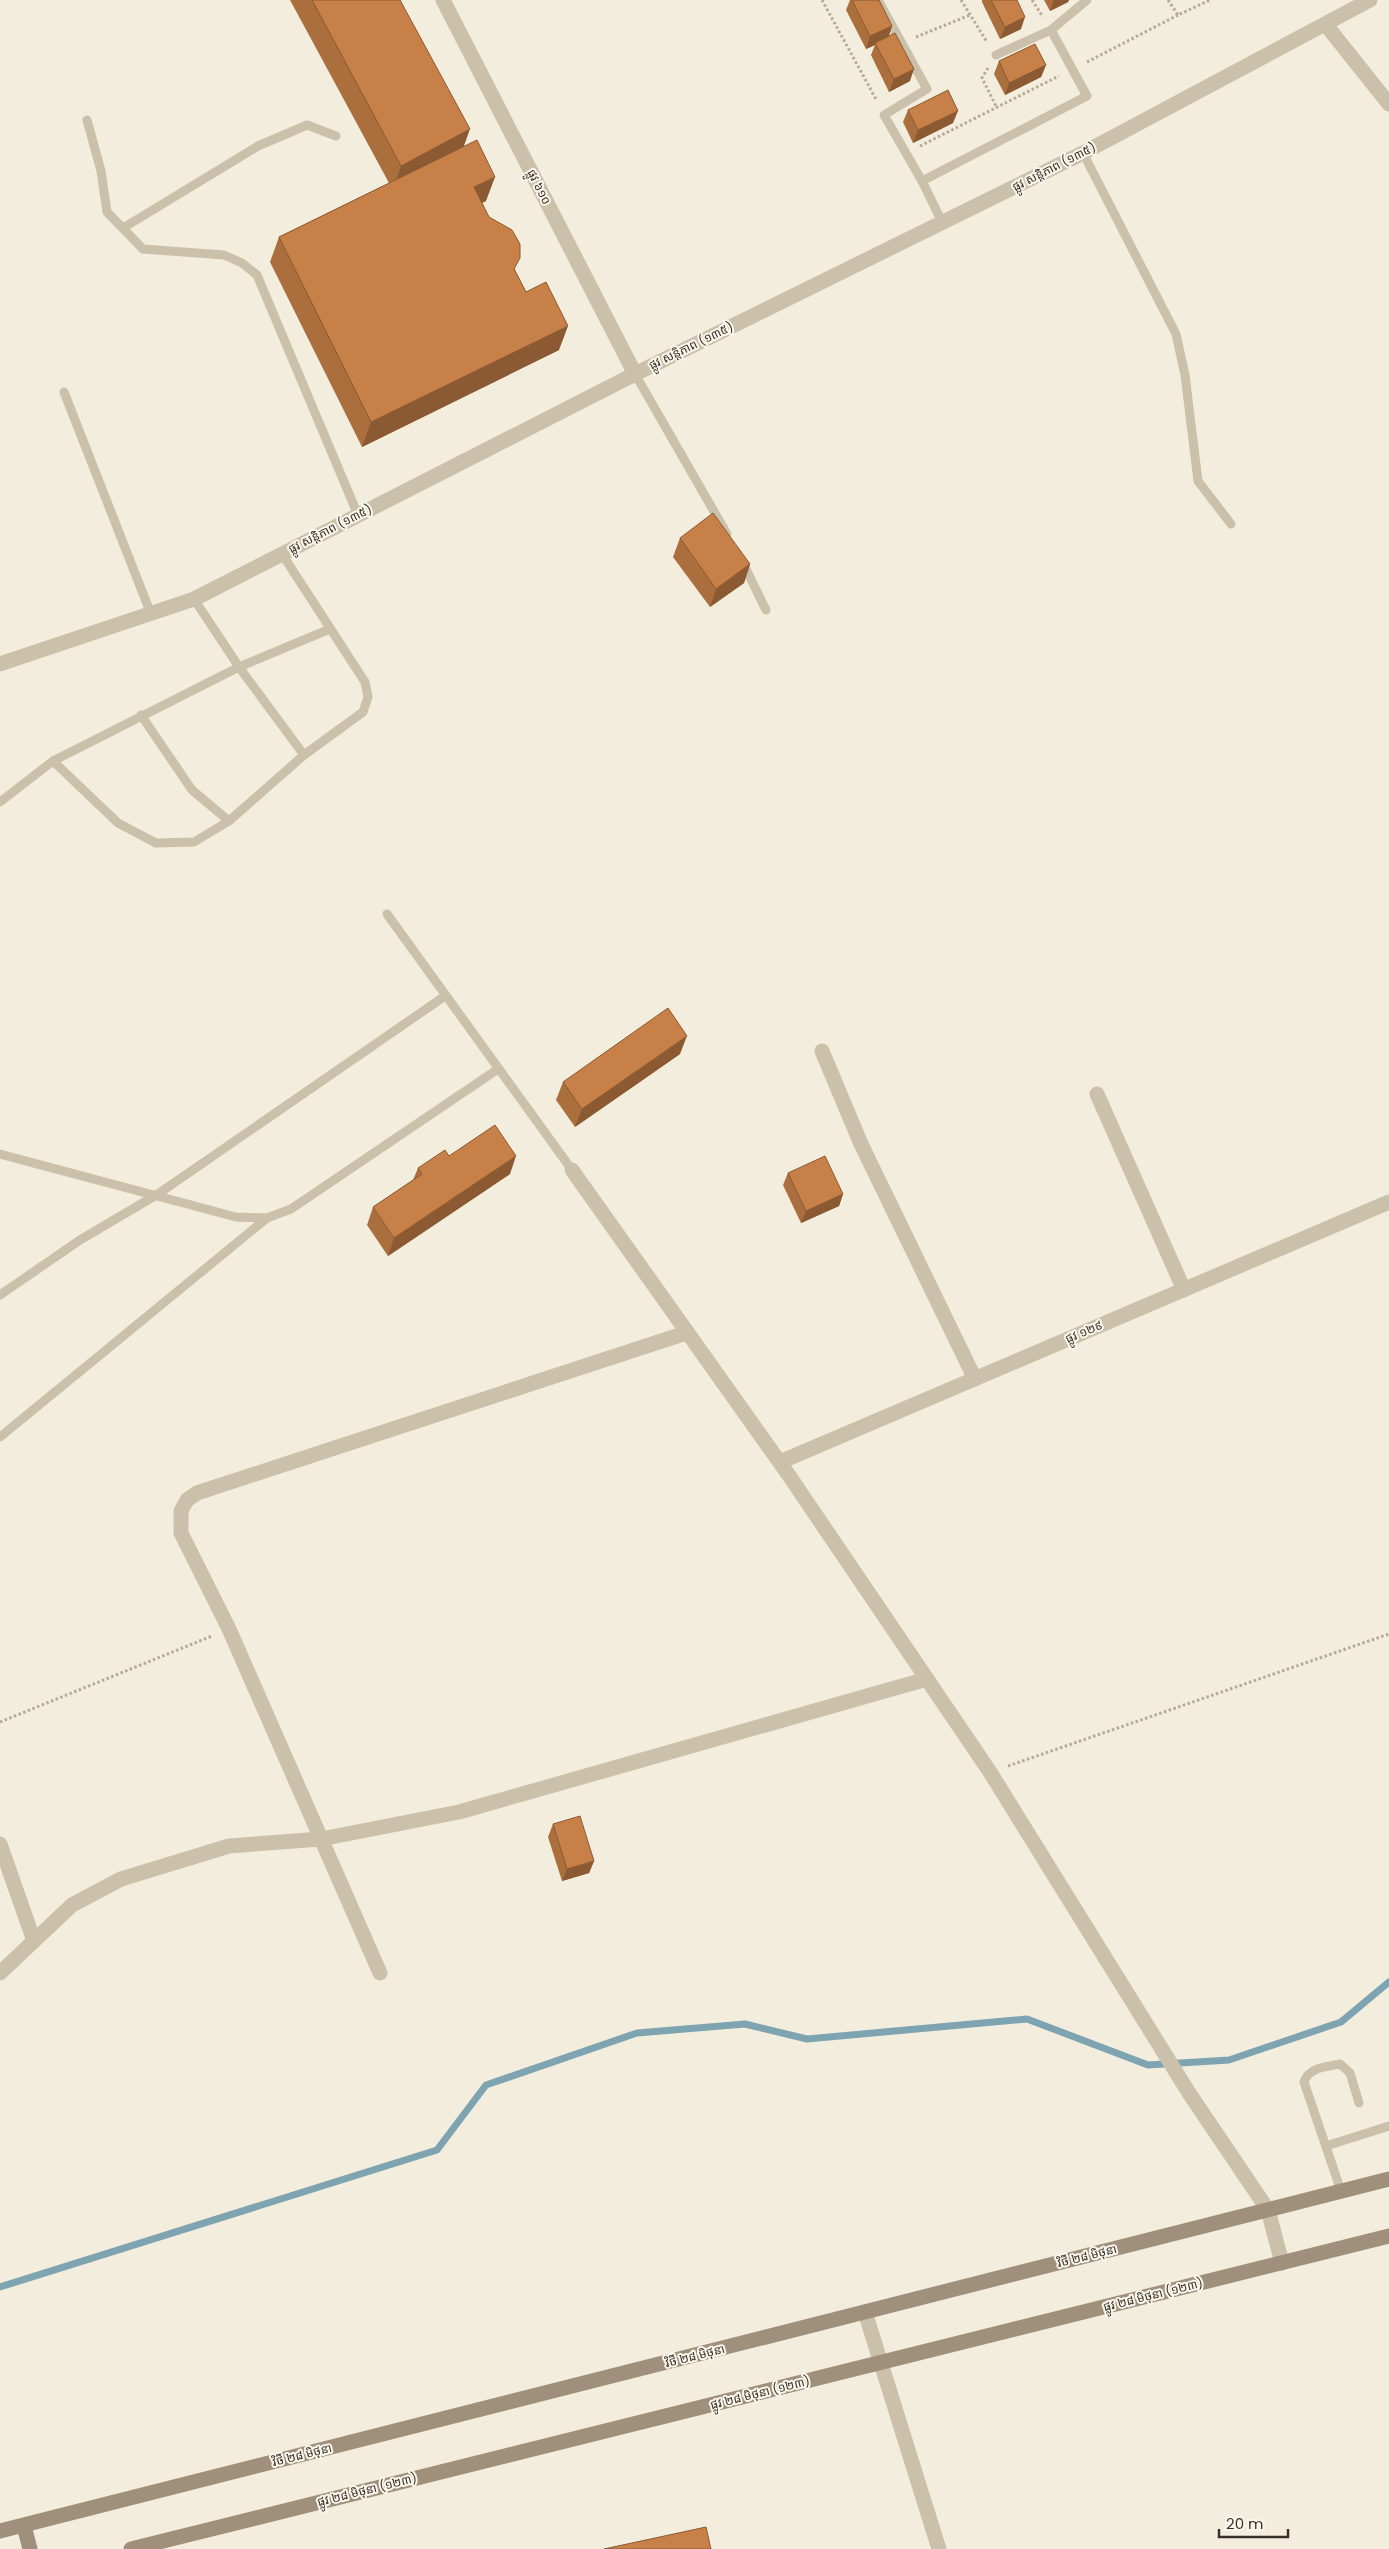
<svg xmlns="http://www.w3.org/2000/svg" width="1389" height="2549" font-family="Poppins,'Noto Sans Khmer',sans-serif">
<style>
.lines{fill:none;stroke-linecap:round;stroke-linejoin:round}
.stream{stroke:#7da4b0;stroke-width:7}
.path{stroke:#b7aa94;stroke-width:3;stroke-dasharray:2.5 2.5;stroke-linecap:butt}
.lane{stroke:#cbc0aa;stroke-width:9}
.street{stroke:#cbc0aa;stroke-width:15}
.secondary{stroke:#9f8f7b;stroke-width:15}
.wall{fill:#ab6f3e}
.shaded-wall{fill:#8b5a32}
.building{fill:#c78148;stroke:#8b5a32}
.labels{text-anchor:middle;stroke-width:4;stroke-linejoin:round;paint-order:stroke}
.street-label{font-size:12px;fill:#393129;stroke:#faf6eb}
</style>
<rect width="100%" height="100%" fill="#f3edde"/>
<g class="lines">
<path class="stream" d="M0,2287L437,2150L486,2085L637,2033L745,2024L807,2039L1027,2019L1148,2065L1229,2060L1341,2022L1389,1982"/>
<g class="path">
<path d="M822,0L877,101"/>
<path d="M961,0L987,42"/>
<path d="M1032,0L1043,17"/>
<path d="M1168,0L1178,15L1210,0"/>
<path d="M916,37L970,15"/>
<path d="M1087,62L1178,15"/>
<path d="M988,68L982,78L997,108"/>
<path d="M920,146L1059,76"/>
<path d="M0,1722L212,1636"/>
<path d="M1008,1766L1389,1634"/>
</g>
<g class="lane">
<path d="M878,0L927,89L884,115L922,181"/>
<path d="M996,55L1051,30"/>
<path d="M87,120L101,171L107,212L143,249L224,255L242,263L257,275L358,515"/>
<path d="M1083,153L1176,334L1185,375L1198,481L1231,524"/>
<path d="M943,224L922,181L1087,96L1051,30L1087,0"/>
<path d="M123,228L258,146L307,125L336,136"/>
<path d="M635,374L727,534"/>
<path d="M64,392L151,614"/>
<path d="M743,563L766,610"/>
<path d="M194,599L239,667L304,755"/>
<path d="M141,715L192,790L229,821L304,755L363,712L368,697L365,682L282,554"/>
<path d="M53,761L118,823L156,843L194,842L229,821"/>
<path d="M0,802L53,761L239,667L330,629"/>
<path d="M387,914L572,1170"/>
<path d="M0,1154L236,1217L267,1218L291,1209L498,1069"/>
<path d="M0,1295L80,1240L158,1194L445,996"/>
<path d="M0,1437L267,1218"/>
<path d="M1326,2146L1389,2126"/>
<path d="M1341,2191L1304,2082C1309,2067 1326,2067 1340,2064L1350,2073L1359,2103"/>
</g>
<g class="street">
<path d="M443,0L635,374"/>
<path d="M1326,25L1389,104"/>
<path d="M0,664L194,599L635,374L1083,153L1370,0"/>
<path d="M822,1051L861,1144L975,1379"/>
<path d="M1097,1094L1184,1290"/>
<path d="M572,1170L788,1474L990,1772L1189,2093L1268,2210L1282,2263"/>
<path d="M780,1462L1389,1202"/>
<path d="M0,1844L34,1941"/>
<path d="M0,1973L72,1905L121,1879L229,1846L321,1839L459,1812L927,1679"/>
<path d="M380,1973L229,1629L181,1533V1511L187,1500L197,1493L686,1333"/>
<path d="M865,2312L939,2549"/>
</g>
<g class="secondary">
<path d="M24,2526L30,2549"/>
<path d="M0,2531L1389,2179"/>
<path d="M131,2549L1389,2236"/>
</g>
</g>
<g class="wall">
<path d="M290,0H400L464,147L486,201L482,203L526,292L559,350L362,447L270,262L279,237L389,183Z"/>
<path d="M850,0H879L892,26L889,36L910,81L889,92L871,55L875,45L866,49L846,10Z"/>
<path d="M982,0H1017L1021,29L1000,39L982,2Z"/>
<path d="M1044,0H1069L1068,2L1050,11Z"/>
<path d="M999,61L1046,65L1041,77L1005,95L994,74Z"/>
<path d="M908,110L953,123L913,143L903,122Z"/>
<path d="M680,538L750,564L744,583L710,607L673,557Z"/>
<path d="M680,1054L575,1127L556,1100L563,1082Z"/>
<path d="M449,1156L510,1174L388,1256L367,1225L373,1207L413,1180L418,1168Z"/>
<path d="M788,1173L843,1194L839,1206L801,1223L783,1185Z"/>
<path d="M553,1824L594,1861L589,1873L562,1881L548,1837Z"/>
</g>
<g class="shaded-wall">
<path d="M1054,0H1069L1068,2L1050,11Z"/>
<path d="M1025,17L1021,29L1000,39L1005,27Z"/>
<path d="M892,26L888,38L875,43V45L866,49L870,36Z"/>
<path d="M1046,65L1041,77L1005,95L1009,83Z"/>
<path d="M914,69L910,81L889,92L894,79Z"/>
<path d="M958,111L953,123L913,143L918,130Z"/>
<path d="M470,129L461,154L393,190L401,166Z"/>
<path d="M495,177L486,201L465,211L474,187Z"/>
<path d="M568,326L559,350L362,447L371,422Z"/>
<path d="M750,564L744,583L710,607L716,589Z"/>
<path d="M687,1036L680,1054L575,1127L582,1109Z"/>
<path d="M516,1156L510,1174L388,1256L394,1238Z"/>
<path d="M843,1194L839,1206L801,1223L806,1211Z"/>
<path d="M594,1861L589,1873L562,1881L567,1869Z"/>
</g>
<g class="building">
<path d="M312,0H400L470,129L401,166Z"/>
<path d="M852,0H879L892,26L870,36Z"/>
<path d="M991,0H1017L1025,17L1005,27Z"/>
<path d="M895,33L914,69L894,79L875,43Z"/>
<path d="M1035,44L1046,65L1009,83L999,61Z"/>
<path d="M948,90L958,111L918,130L908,110Z"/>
<path d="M477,140L495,177L474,187L489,217L512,230L520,244V258L514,269L526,292L546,282L568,326L371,422L279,237Z"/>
<path d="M713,513L750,564L716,589L680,538Z"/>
<path d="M668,1008L687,1036L582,1109L563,1082Z"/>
<path d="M495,1125L516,1156L394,1238L373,1207L422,1174L418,1168L445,1150L449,1156Z"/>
<path d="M825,1156L843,1194L806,1211L788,1173Z"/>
<path d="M580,1816L594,1861L567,1869L553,1824Z"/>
<path d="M706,2527L711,2549H604Z"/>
</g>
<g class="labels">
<g class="street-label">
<text transform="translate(1054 167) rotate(-27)" y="4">ផ្លូវ សន្តិភាព (១៣៥)</text>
<text transform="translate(539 187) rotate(63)" y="4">ផ្លូវ ៦១០</text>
<text transform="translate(691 346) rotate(-26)" y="4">ផ្លូវ សន្តិភាព (១៣៥)</text>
<text transform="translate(330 529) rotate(-27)" y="4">ផ្លូវ សន្តិភាព (១៣៥)</text>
<text transform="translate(1084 1332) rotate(-23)" y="4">ផ្លូវ ១២៩</text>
<text transform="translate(1087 2256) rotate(-14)" y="4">វិថី ២៨ មិថុនា</text>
<text transform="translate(1153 2295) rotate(-14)" y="4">ផ្លូវ ២៨ មិថុនា (១២៣)</text>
<text transform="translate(695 2356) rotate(-14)" y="4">វិថី ២៨ មិថុនា</text>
<text transform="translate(760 2393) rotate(-14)" y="4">ផ្លូវ ២៨ មិថុនា (១២៣)</text>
<text transform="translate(302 2455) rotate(-14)" y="4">វិថី ២៨ មិថុនា</text>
<text transform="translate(367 2490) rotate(-14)" y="4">ផ្លូវ ២៨ មិថុនា (១២៣)</text>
</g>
</g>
<path d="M1219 2529v8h69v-8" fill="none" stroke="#393129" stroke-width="2.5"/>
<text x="1226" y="2529" font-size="15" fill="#393129" stroke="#faf6eb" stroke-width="4" paint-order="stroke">20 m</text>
</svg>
